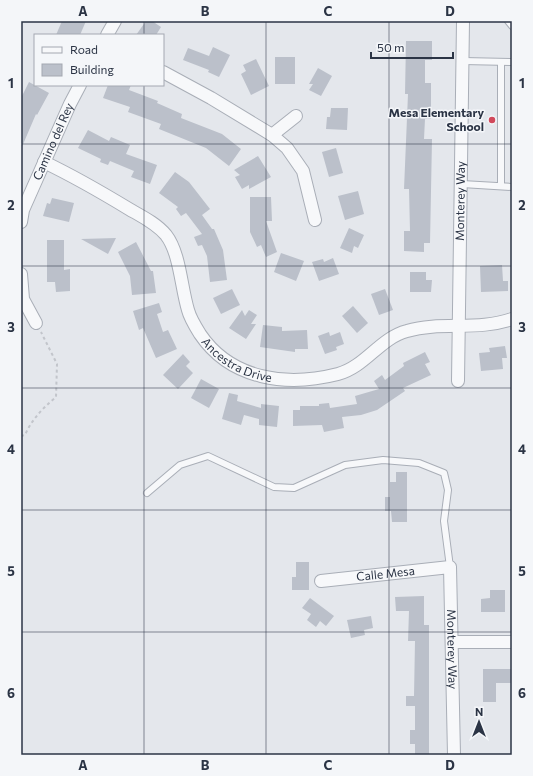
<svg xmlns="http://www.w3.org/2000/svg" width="533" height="776" font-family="Commissioner,sans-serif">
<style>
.building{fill:#bbc0ca}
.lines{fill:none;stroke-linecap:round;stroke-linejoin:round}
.service-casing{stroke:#a9aeb7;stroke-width:8}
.minor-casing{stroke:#a9aeb7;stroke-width:14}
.path{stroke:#c2c5cb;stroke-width:2;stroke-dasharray:3 3;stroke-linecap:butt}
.service{stroke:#f7f8fa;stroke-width:6}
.minor{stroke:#f7f8fa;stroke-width:12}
.grid{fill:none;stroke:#2b3445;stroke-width:1;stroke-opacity:0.55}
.poi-dot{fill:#d1495b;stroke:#f4f6f9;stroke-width:1.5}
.labels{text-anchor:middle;stroke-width:3;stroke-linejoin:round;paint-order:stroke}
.poi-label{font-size:12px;font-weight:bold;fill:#2b3445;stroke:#f4f6f9;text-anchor:end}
.street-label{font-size:12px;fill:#2b3445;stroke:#f4f6f9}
.neatline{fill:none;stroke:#2b3445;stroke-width:1.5}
.grid-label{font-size:13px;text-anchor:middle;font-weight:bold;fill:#2b3445}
</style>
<rect width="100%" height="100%" fill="#e4e7ec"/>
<g class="building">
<path d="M62,21H86L80,35H56Z"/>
<path d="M146,21H152L161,27L156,35H136Z"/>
<path d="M406,41H432V60H425V83H431V119H425L424,139H432L430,243H424V252L404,251V231H410L409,189H404L408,94H405Z"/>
<path d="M213,47L230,55L219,77L208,72L209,70L183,60L188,48L209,56Z"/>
<rect x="275" y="57" width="20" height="27"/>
<path d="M256,59L269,86L251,95L241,74L246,71L243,65Z"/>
<path d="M318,68L332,76L321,96L309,90L313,84H309Z"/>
<path d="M29,82L49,93L37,115L36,114L21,149V98Z"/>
<path d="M108,85H131L129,90L158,101L157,103L182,114L181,118L222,134L241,149L229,166L206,148L159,129L161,124L128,112L130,107L103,98Z"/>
<path d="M331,108H348L347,130L326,129L327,117H330Z"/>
<path d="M88,130L109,141L111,137L130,145L126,154L157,165L150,184L131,177L134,171L110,161L108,165L100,162L101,159L78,148Z"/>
<path d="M336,148L343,173L329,177L322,152Z"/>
<path d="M258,156L271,177L249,189V185L242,189L235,177L240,175L234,170Z"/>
<path d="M175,172L189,182L210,209L202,215L212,229H214L223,250L227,280L210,282L207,256L202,245L198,246L194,237L202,234L186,213L181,216L176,209L178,207L159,193Z"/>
<path d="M358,191L364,214L345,220L338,196Z"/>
<path d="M250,197H271L272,221H266L277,252L266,257L261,245L257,247L250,232Z"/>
<path d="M52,198L74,203L69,222L43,216L47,203L50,204Z"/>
<path d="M349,228L364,235L358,248L354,246L352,253L340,248Z"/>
<path d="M116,238L108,254L81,239Z"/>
<path d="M47,240H64V270L70,269V291L56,292L55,282H47Z"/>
<path d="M136,242L151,271H153L156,293L132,295L130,276L118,252Z"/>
<path d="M281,253L304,261L296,281L274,272Z"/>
<path d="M333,258L339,274L319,281L312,262L323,259L324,262Z"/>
<path d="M502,265L503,281H508V291L481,292L480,266Z"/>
<path d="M410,272H426V280H432L431,292H410Z"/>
<path d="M232,289L240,305L221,314L213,298Z"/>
<path d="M385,289L393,310L379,315L371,294Z"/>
<path d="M159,303L162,312L157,314L163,332L168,330L177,349L156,358L143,328L139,330L133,311Z"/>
<path d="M353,306L368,323L357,333L342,316Z"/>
<path d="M242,310L245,316L249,310L257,315L251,324H256L246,339L229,328Z"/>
<path d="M263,325L282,327V331L307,330L308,349H295V352L260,347Z"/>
<path d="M329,332L330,336L340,332L344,344L336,347L337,350L325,354L318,336Z"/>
<path d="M505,346L507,358H502L503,369L481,371L479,353L490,352L489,348Z"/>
<path d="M425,352L430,362L425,364L431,375L403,388L405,391L377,410L361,415L342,417L344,428L324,432L322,425L293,426V410H300V406H319V404L329,403L330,408L357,404L355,396L379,389L374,381L382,375L385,380L404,366L403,363Z"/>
<path d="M183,354L190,362L186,366L193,373L178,389L163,375Z"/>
<path d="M201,379L219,389L209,408L191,398Z"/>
<path d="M229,393L238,395L237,401L261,408V404L279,406L277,427L259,425V419L244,415L241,425L222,419Z"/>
<path d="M396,472H407V522H392L391,511H385V497H390V482H396Z"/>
<path d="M296,562H309V590H292V577H296Z"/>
<path d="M490,590H505V612H481V599L490,598Z"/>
<path d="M424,596V625H429V755H415V744H410V730H415V706H406V696H414L415,641H408L409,611H396L395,597Z"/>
<path d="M310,598L334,616L326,626L320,621L316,627L307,620L311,614L302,608Z"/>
<path d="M371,616L373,628L364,630L365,635L351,638L347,620Z"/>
<path d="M483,669H512V683H496V702H483Z"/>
</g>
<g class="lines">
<g class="service-casing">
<g id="service">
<path d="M508,21L512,26"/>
<path d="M463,61L512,62"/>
<path d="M462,184L512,187"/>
<path d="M501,186V62"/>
<path d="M147,493L180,465L208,456L274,487L294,488L345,465L383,460L419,463L444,473L448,490L444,521L450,567"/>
</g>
</g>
<g class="minor-casing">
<g id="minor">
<path d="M107,35L115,21"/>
<path d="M163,72L211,98L272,135L287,148L303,171L315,220"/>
<path d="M272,135L296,116"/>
<path id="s1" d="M44,162C73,176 101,192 129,209C141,216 156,223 166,235C180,253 181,287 188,310C190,318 195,326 200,334C231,380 287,387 338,374C365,367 380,338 407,331C441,321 478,331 512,319"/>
<path id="s2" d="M21,222L23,210L70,104L80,85"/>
<path d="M21,274L23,299L36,323"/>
<path id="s3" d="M458,381L463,21"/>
<path id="s4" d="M321,581L450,567L454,755"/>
<path d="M452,642H512"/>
</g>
</g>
<path class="path" d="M21,436L25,435C32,419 43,408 56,397L57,364L41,332"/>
<use href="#service" class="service"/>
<use href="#minor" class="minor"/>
</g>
<path class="grid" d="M144,21V35M266,21V755M389,21V755M144,85V755M21,144H512M21,266H512M21,388H512M21,510H512M21,632H512"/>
<circle class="poi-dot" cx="492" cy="120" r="4"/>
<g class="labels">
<g class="poi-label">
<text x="484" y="117">Mesa Elementary<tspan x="484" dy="14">School</tspan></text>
</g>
<g class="street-label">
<text dy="4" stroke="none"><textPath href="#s2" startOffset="87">Camino del Rey</textPath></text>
<text dy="4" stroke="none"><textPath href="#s3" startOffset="180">Monterey Way</textPath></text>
<text dy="4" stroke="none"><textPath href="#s1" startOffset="295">Ancestra Drive</textPath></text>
<text dy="4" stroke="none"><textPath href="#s4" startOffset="65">Calle Mesa</textPath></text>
<text dy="4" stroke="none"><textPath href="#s4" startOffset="212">Monterey Way</textPath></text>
</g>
</g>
<rect width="533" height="776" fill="none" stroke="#f4f6f9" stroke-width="44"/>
<rect x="34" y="34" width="130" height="52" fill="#f4f6f9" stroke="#a4a8b1"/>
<rect x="42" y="47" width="20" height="6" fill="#f7f8fa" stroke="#a4a8b1"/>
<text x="70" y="54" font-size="12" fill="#2b3445">Road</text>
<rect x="42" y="64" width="20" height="12" fill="#bbc0ca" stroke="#a4a8b1"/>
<text x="70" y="74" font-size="12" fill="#2b3445">Building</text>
<g transform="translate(479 722)" stroke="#f4f6f9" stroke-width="3" paint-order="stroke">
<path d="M0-3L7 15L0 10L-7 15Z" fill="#2b3445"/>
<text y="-6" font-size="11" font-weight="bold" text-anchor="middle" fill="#2b3445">N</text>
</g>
<path d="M371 52v6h82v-6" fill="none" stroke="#2b3445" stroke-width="2"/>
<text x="377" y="52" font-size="12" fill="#2b3445" stroke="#f4f6f9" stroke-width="3" paint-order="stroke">50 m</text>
<rect x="22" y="22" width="489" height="732" class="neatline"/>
<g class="grid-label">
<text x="83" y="16">A</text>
<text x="205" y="16">B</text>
<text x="328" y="16">C</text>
<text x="450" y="16">D</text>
<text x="11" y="88">1</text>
<text x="522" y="88">1</text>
<text x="11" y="210">2</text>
<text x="522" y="210">2</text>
<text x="11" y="332">3</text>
<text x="522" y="332">3</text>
<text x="11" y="454">4</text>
<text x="522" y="454">4</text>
<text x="11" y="576">5</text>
<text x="522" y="576">5</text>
<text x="11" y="698">6</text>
<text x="522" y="698">6</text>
<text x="83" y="770">A</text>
<text x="205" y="770">B</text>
<text x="328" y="770">C</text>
<text x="450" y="770">D</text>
</g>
</svg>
